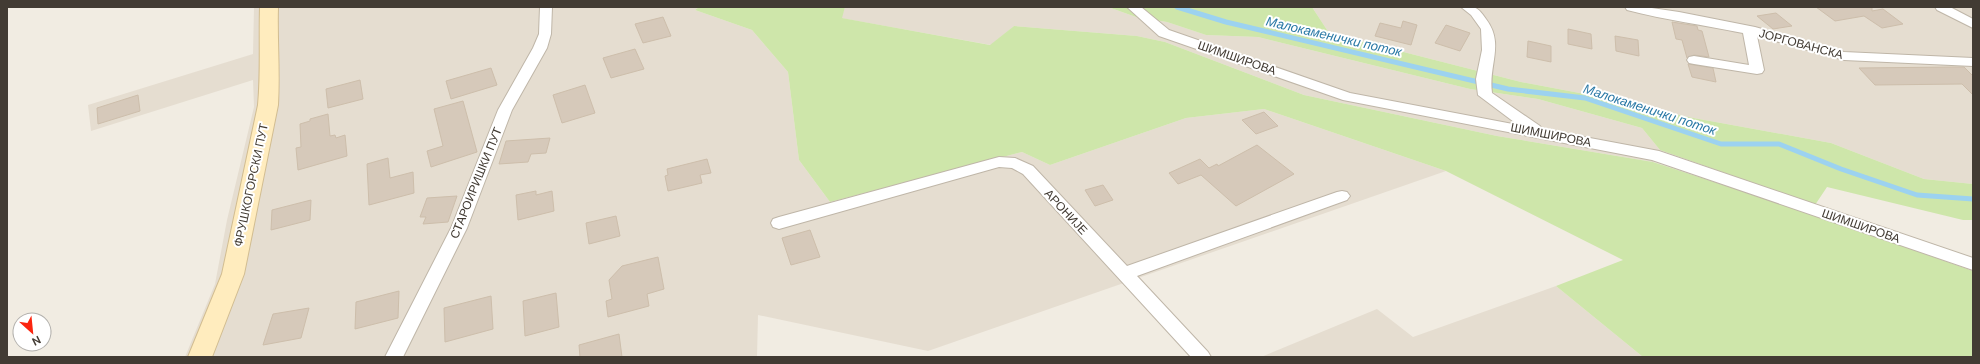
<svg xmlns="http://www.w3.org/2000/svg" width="1980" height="364" font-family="'DM Sans',sans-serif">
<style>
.residential{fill:#e5ddd0}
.green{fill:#cee6aa}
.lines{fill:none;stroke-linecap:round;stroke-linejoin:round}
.stream{stroke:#9cd2f0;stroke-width:5}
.building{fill:#d6c9ba;stroke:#cdbeab}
.street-casing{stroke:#bfb6a8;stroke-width:2}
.secondary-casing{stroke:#d2bd91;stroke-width:2}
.street{fill:#fff;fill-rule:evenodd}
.secondary{fill:#ffecbe;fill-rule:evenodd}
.labels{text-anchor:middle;stroke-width:4;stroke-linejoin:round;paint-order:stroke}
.street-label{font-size:12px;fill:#423b33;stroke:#fff}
.water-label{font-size:13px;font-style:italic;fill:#2b79a6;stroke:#fff}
</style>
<rect width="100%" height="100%" fill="#f1ece2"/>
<g class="residential">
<path d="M254,7H699L695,10L752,30L788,72L799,160L830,202L1022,152L1050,165L1186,118L1264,109L1446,171L928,351L758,315L757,357H185L215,284L227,220L254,107L253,80L91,131L88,105L253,54Z"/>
<path d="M845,7H1108L1136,17L1167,22L1206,35L1258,37L1470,89L1538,99L1642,128L1660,150L1653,162L1497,136L1304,95L1165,42L1137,36L1014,26L991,45L841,18Z"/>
<path d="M1312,7H1973V184L1924,179L1831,143L1688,117L1606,98L1521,82L1329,33Z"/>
<path d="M1556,286L1643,357H1261L1377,309L1413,337Z"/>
</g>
<g class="green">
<path d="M699,7H845L842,18L990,45L1014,26L1137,36L1165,42L1304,95L1497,136L1653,162L1809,213L1973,271V357H1643L1556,286L1623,260L1446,171L1264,109L1186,118L1050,165L1022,152L830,202L799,160L788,72L752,30L695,10Z"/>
<path d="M1108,7H1312L1329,33L1521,82L1606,98L1688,117L1831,143L1924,179L1973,184V220H1963L1827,187L1815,205L1660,150L1642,128L1538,99L1470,89L1258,37L1206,35L1167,22L1136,17Z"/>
</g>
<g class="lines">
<path class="stream" d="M1177,7L1226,22L1508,89L1585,98L1721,144H1779L1841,169L1917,195L1973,199"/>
</g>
<g class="building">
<path d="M1816,7H1872V11L1883,9L1903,24L1882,28L1864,16L1835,21Z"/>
<path d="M1776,13L1792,26L1773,29L1757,16Z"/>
<path d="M663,17L671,36L643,43L635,24Z"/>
<path d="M1403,21L1417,25L1411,45L1375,36L1380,23L1401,28Z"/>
<path d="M1672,22L1697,26L1698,30L1702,31L1709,57L1694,55L1687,58L1682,40L1676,39Z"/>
<path d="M1446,25L1470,33L1460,51L1435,43Z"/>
<path d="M1568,29L1591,34L1592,49L1568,44Z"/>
<path d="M1615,36L1638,40L1639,56L1616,51Z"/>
<path d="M1528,41L1551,46V62L1527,57Z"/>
<path d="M635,49L644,69L611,78L603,58Z"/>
<path d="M1688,64L1713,68L1716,82L1692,77Z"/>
<path d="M1951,67H1964L1973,76V95L1962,84L1875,85L1859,68Z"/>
<path d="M491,68L497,85L451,99L446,81Z"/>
<path d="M360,80L363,99L328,108L326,89Z"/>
<path d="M585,85L595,113L562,123L553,95Z"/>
<path d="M138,95L140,111L98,124L97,108Z"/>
<path d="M463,101L477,152L431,167L427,151L443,146L434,109Z"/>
<path d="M1264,112L1278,126L1256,134L1242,120Z"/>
<path d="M328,114L330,136L335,135L336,138L345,135L347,156L298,170L296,148L301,147L300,124L310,121V119Z"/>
<path d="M550,138L546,153L531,154L528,162L499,164L506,141Z"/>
<path d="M1257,145L1294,174L1236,206L1201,175L1178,184L1169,173L1200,159L1209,168L1217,164L1218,166Z"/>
<path d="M388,158L390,178L413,172L414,193L369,205L367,164Z"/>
<path d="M707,159L711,173L700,175L702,183L668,191L665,176L668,175L667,169Z"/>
<path d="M1103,185L1113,200L1095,206L1085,190Z"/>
<path d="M536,191V195L552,191L554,211L518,220L516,195Z"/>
<path d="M457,196L448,222L423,224L426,217H420L427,198Z"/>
<path d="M311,200L310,220L271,230L272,210Z"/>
<path d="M616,216L620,236L589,244L586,223Z"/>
<path d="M810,230L820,257L791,265L782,238Z"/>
<path d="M658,257L664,289L647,294L649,306L608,317L606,301L612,299L609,280L622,266Z"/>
<path d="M399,291L398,318L355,329L356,302Z"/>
<path d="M556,293L559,327L525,336L523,301Z"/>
<path d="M491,296L493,329L445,342L444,308Z"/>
<path d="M309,308L301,338L263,345L273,314Z"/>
<path d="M619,334L622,357H580L579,345Z"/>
</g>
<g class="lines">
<g class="street-casing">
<g id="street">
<path d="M540,7H552L551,34L547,48L512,110L467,228L403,357H385L451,228L498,110L533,48L539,34Z"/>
<path d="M1127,7H1141L1169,30L1350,93L1518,125L1478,95L1476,79L1482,50L1481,29L1471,15L1461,7C1476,7 1477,6 1486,19C1505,44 1488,65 1492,93L1540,126L1542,129L1659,151L1973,258V270L1652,160L1343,100L1159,36Z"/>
<path d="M1625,7H1645L1679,12L1755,27L1844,52L1973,58V66L1844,60L1757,36L1764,70L1762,73L1757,74L1694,64L1689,63L1687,60L1689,57L1694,56L1749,65L1743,33C1704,25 1665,20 1627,10Z"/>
<path d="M1935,7H1950L1973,19V28L1937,10Z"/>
<path d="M999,157L1015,158L1033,166L1127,266L1337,192L1342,191L1347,192L1350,196L1347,200L1137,276L1208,352L1211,357H1191L1023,174L1012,168L999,167L779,229L773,227L771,223L773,219L779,217Z"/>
</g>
</g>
<g class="secondary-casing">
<path id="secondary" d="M260,7H278C277,40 280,72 278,105L244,274L212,357H188L222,274L258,105C261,72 259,40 260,7Z"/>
</g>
<use href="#street" class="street"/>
<use href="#secondary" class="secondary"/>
</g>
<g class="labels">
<g class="street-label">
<text transform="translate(1801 44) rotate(15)" y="4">ЈОРГОВАНСКА</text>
<text transform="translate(1237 58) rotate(19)" y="4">ШИМШИРОВА</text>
<text transform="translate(1551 135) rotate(11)" y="4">ШИМШИРОВА</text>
<text transform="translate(476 183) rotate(-68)" y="4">СТАРОИРИШКИ ПУТ</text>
<text transform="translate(251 185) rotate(-78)" y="4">ФРУШКОГОРСКИ ПУТ</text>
<text transform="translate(1066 212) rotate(47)" y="4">АРОНИЈЕ</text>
<text transform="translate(1861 226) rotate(19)" y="4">ШИМШИРОВА</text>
</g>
<g class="water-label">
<text transform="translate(1334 36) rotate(13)" y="5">Малокаменички поток</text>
<text transform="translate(1650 109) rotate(18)" y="5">Малокаменички поток</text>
</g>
</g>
<rect width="1980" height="364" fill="none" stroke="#423b33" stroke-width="16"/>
<g transform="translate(32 332) rotate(153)"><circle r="19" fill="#ffffff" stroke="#b3b1ad"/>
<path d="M0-3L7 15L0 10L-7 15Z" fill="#fb250f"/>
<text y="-6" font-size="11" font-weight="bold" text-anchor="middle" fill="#423b33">N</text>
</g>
</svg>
